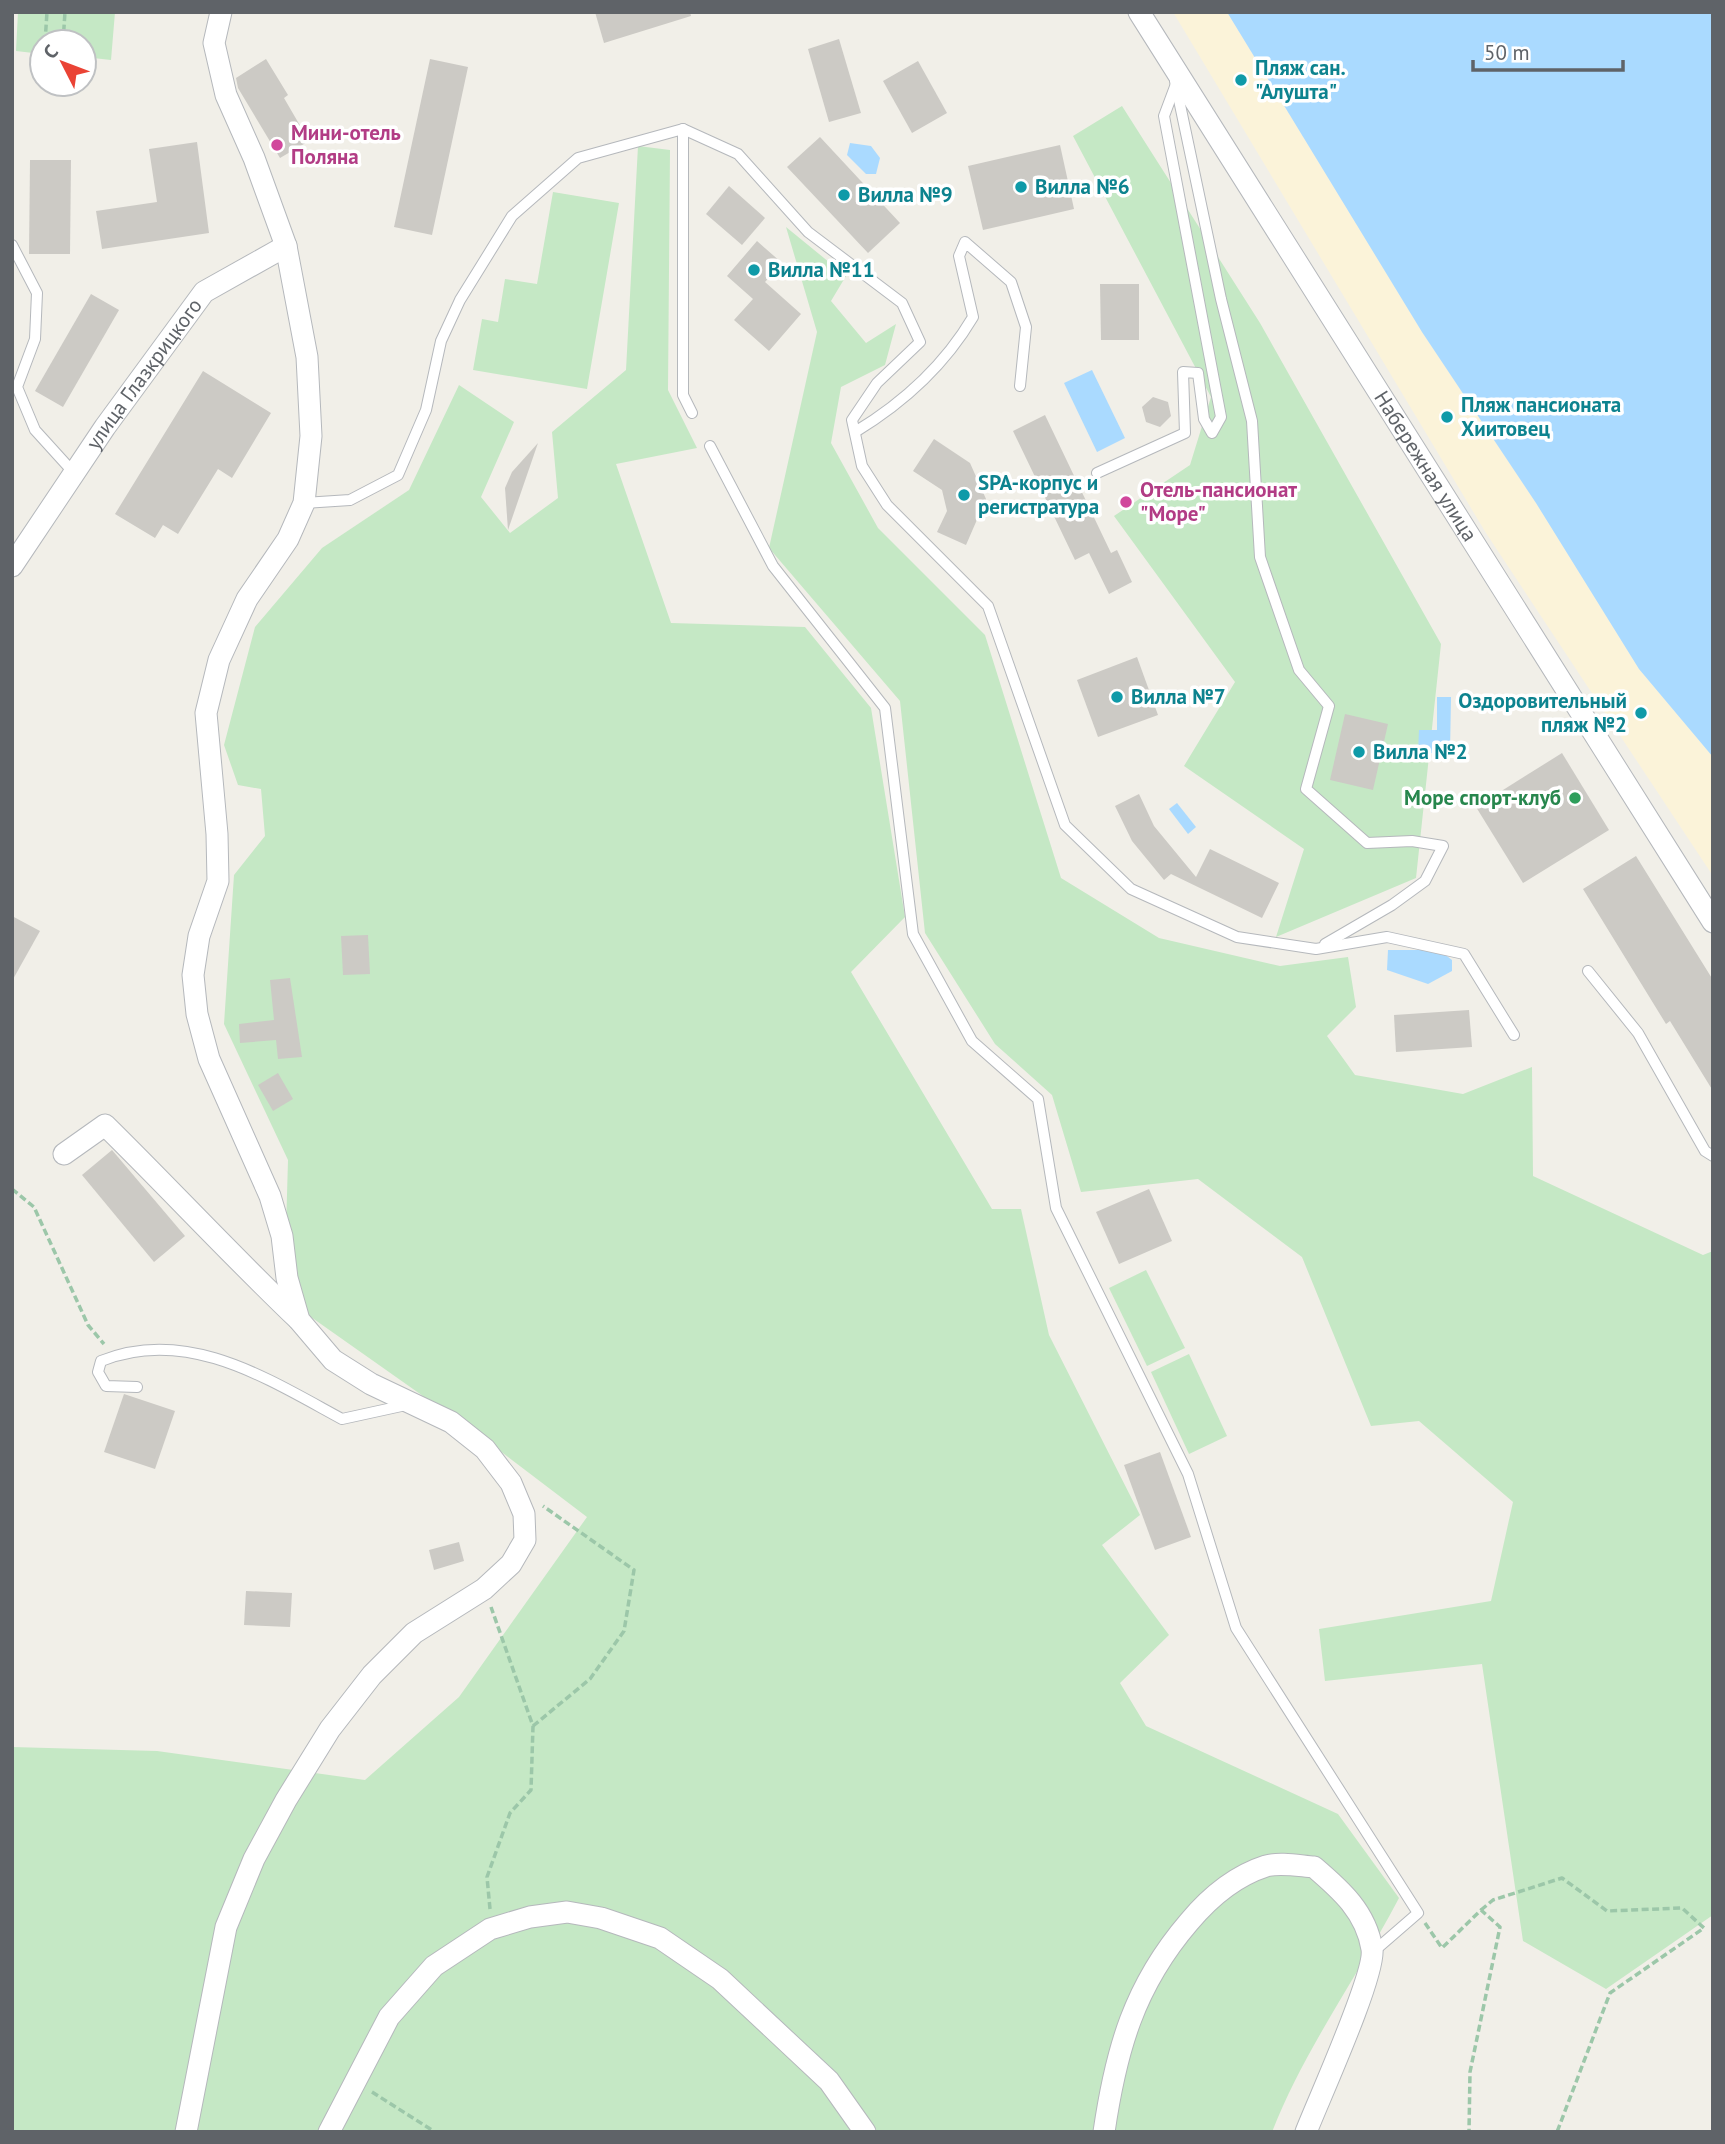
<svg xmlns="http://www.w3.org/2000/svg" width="1725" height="2144" font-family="'PT Sans',sans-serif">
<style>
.green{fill:#c5e8c5}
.sand{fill:#fbf3d9}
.water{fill:#aadaff}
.building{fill:#cccac5}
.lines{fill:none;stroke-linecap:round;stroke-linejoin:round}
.lane-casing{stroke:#b5b8bc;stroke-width:12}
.street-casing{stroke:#b5b8bc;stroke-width:23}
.path{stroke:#9cc7a9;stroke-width:3.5;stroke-dasharray:7 3.5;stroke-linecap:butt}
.lane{stroke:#fff;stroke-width:10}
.street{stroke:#fff;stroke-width:21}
.culture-dot{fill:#0f9aa8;stroke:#fff;stroke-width:2.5}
.hotel-dot{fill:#d1479c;stroke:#fff;stroke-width:2.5}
.leisure-dot{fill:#2e9e5b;stroke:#fff;stroke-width:2.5}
.labels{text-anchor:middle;stroke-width:7;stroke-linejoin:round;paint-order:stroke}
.culture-label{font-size:21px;font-weight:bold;fill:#0d838f;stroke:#fff;text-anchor:start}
.hotel-label{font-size:21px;font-weight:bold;fill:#b23c85;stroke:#fff;text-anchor:start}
.street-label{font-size:21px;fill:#5f6368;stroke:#fff}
.leisure-label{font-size:21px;font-weight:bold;fill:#27864d;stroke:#fff;text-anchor:end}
</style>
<rect width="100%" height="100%" fill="#f1efe8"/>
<g class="green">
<path d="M18,12H115L111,60L84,57V42H42V54L16,51Z"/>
<path d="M1122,106L1260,323L1441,644L1416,878L1276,937L1304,849L1184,766L1235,682L1114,516L1190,465L1211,397L1073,136Z"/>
<path d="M638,146L670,150L668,390L697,448L616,464L671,623L805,627L871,708L905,917L851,972L992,1209H1021L1049,1335L1140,1515L1102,1545L1169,1635L1120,1683L1146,1726L1338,1814L1399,1898C1358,1976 1304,2050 1272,2132H12V1747L157,1751L365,1780L459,1697L587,1517L491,1444L284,1298L288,1160L224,1024L234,875L265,836L261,789L238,785L224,745L255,627L322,548L409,490L459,385L514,422L481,497L510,533L558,498L552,432L626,370Z"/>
<path d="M553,192L619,203L587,389L473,370L482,319L498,322L505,279L537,284Z"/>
<path d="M786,227L846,276L831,301L866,343L896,324L885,365L841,387L831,443L878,528L985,635L1061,878L1159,938L1280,966L1348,957L1356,1007L1327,1036L1355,1075L1463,1094L1532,1067L1533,1176L1703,1255L1713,1251V1915L1606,1989L1523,1941L1482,1664L1325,1681L1319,1629L1491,1601L1513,1502L1419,1421L1371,1426L1302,1257L1198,1179L1081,1192L1052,1095L995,1044L925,933L900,701L769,548L817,332Z"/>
<path d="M1146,1270L1185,1348L1147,1366L1109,1288Z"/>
<path d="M1189,1354L1227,1436L1189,1454L1151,1372Z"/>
</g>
<path class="sand" d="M1173,12H1227L1422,332L1536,503L1639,669L1713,757V876L1486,533Z"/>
<g class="water">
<path d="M1227,12H1713V757L1639,669L1536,503L1422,332Z"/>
<path d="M850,143L871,146L880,158L876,174H866L847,155Z"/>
<path d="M1092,370L1125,438L1097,452L1064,383Z"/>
<path d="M1437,697H1451L1450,753H1418L1419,730H1437Z"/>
<path d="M1177,803L1196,827L1188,834L1169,809Z"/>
<path d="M1388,950H1439L1452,960V971L1428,984L1387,970Z"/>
</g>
<g class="building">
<path d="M595,12H690L691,16L604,43Z"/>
<path d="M839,39L861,113L829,122L808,49Z"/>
<path d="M266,59L288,95L284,98L309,141L280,158L238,88L236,78Z"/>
<path d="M430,59L468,67L432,235L394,227Z"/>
<path d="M918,61L947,113L912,133L883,81Z"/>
<path d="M820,137L900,223L868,253L787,167Z"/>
<path d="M197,142L209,233L102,249L96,211L157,202L149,149Z"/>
<path d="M1060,145L1074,209L983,230L968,166Z"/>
<path d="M30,160H71L70,254H29Z"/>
<path d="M729,186L765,218L742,245L706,214Z"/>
<path d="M757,241L782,263L765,282L801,314L769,351L734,320L753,299L727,276Z"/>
<path d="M1100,284H1139V340H1101Z"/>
<path d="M91,294L119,310L63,407L35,391Z"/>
<path d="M203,371L271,413L232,478L218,469L178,534L163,525L155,538L115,514Z"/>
<path d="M1153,397L1168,402L1171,416L1160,427L1146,422L1142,407Z"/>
<path d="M1045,415L1111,553L1117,550L1132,582L1109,594L1089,553L1075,560L1013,431Z"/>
<path d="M934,439L970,463L986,499L966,545L937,532L947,511L942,490L913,471Z"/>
<path d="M538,443L508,530L505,488L512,472Z"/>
<path d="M1137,657L1158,715L1098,737L1077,680Z"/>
<path d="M1345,714L1388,724L1373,790L1330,780Z"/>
<path d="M1562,753L1609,830L1523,883L1476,807Z"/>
<path d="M1139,794L1154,826L1196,877L1210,849L1279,883L1262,918L1171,874L1164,880L1132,841L1115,806Z"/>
<path d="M1636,856L1713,980V1091L1670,1021L1666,1024L1583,889Z"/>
<path d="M12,916L40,931L12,981Z"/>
<path d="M368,935L370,974L343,975L341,936Z"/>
<path d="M290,978L302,1057L278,1059L276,1040L240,1043L239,1024L274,1020L270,980Z"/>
<path d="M1469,1010L1472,1047L1396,1052L1394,1015Z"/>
<path d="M278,1073L293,1099L273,1111L258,1085Z"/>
<path d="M112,1150L185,1236L154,1262L82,1175Z"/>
<path d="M1149,1189L1172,1241L1119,1264L1096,1212Z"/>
<path d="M124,1394L175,1411L155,1469L104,1452Z"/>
<path d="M1160,1452L1191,1537L1155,1550L1124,1465Z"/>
<path d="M459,1542L464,1561L434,1570L429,1550Z"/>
<path d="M246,1591L292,1593L290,1627L244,1625Z"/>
</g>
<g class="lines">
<g class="lane-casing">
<g id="lane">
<path d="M1175,81L1221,299L1252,421L1260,557L1299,670L1329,706L1306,789L1367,843L1412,841L1443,846L1425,881L1392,905L1325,944"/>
<path d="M683,129V395L692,413"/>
<path d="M12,245L37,293L35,339L17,387L35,430L74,473"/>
<path d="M855,432C903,403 944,366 973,317L959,256L965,242L1011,282L1026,327L1020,386"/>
<path d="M710,446L773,566L885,708L913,934L972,1041L1038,1099L1056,1208L1188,1474L1236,1628L1418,1913L1373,1952"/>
<path d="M1097,473L1185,433L1183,372L1198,373L1204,419L1212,433L1221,417L1164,116L1176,84"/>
<path d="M304,503L350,500L398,475L426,410L441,341L460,300L512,216L578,158L683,129L738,154L808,232L902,303L920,342L877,383L852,420L862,466L887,505L988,606L1065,825L1131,889L1237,937L1316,949L1387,937L1464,954L1514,1035"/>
<path d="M1588,971L1638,1033L1705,1151L1713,1156"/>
<path d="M137,1387L106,1386L98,1372L101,1361C187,1326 268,1379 342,1419L406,1405"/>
</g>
</g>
<g class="street-casing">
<g id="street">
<path id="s1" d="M1139,12L1713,922"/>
<path id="s2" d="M12,566L105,427L204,292L286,246"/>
<path d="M64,1154L105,1125C170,1189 232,1256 298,1319"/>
<path d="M186,2132L226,1927L254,1859L286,1800L330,1729L372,1675L414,1633L484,1589L511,1564L525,1540L524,1514L511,1483L485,1449L451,1422L371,1384L333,1360L299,1320L287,1278L282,1236L270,1196L209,1059L197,1014L193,975L199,936L218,881L217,834L206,713L219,660L247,599L288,539L304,503L311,436L307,357L286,246L254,158L226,95L214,43L221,12"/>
<path d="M329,2132L389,2017L434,1966L490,1929L530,1917L567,1912L601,1918L660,1938L720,1979L829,2081L865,2132"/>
<path d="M1104,2132C1116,2050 1134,1986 1189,1922C1209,1898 1235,1876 1266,1866C1280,1862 1300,1866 1314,1867C1341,1890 1366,1912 1372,1949C1376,1974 1318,2101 1306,2132"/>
</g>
</g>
<g class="path">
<path d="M45,42L47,12"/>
<path d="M63,42L65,12"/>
<path d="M56,84H59"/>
<path d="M12,1189L34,1207L88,1325L104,1344"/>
<path d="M533,1726L590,1679L624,1631L634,1570L543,1506"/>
<path d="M490,1909L487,1877L510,1813L531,1790L533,1726L491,1607"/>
<path d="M1481,1910L1493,1900L1562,1878L1607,1911L1682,1908L1704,1928L1610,1993L1557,2132"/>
<path d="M1425,1923L1442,1948L1481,1910L1500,1927L1470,2072L1469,2132"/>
<path d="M372,2092L435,2132"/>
</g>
<use href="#lane" class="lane"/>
<use href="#street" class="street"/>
</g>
<g class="culture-dot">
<circle cx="1241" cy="80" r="7"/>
<circle cx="1021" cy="187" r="7"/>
<circle cx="844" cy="195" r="7"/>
<circle cx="754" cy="270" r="7"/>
<circle cx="1447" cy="417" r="7"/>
<circle cx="964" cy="495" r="7"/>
<circle cx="1117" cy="697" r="7"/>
<circle cx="1641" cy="713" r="7"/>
<circle cx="1359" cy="752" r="7"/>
</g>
<g class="hotel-dot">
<circle cx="277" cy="145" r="7"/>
<circle cx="1126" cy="502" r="7"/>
</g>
<circle class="leisure-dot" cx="1575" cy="798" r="7"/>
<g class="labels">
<g class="culture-label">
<text x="1255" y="75">Пляж сан.<tspan x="1255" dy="24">"Алушта"</tspan></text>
<text x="1035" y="194">Вилла №6</text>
<text x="858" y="202">Вилла №9</text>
<text x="768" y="277">Вилла №11</text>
<text x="1461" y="412">Пляж пансионата<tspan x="1461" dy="24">Хиитовец</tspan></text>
<text x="978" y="490">SPA-корпус и<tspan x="978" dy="24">регистратура</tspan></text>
<text x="1131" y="704">Вилла №7</text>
<text x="1627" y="708" text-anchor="end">Оздоровительный<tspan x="1627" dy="24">пляж №2</tspan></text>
<text x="1373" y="759">Вилла №2</text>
</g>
<g class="hotel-label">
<text x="291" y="140">Мини-отель<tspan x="291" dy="24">Поляна</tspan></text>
<text x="1140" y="497">Отель-пансионат<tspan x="1140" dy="24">"Море"</tspan></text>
</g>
<g class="street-label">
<text dy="7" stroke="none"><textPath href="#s2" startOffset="233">улица Глазкрицкого</textPath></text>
<text dy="7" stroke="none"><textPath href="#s1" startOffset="537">Набережная улица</textPath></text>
</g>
<g class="leisure-label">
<text x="1561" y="805">Море спорт-клуб</text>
</g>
</g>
<rect width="1725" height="2144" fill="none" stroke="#5f6368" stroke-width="28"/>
<g transform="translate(63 63) rotate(312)"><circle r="33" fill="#ffffff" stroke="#bfc1c3" stroke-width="2"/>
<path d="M0-5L12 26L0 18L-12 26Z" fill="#ea4335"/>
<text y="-10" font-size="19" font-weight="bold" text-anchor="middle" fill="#5f6368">С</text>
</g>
<path d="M1473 60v10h150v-10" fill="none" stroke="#5f6368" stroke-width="3.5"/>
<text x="1484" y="60" font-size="21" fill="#5f6368" stroke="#ffffff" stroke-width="5" paint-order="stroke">50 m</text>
</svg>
